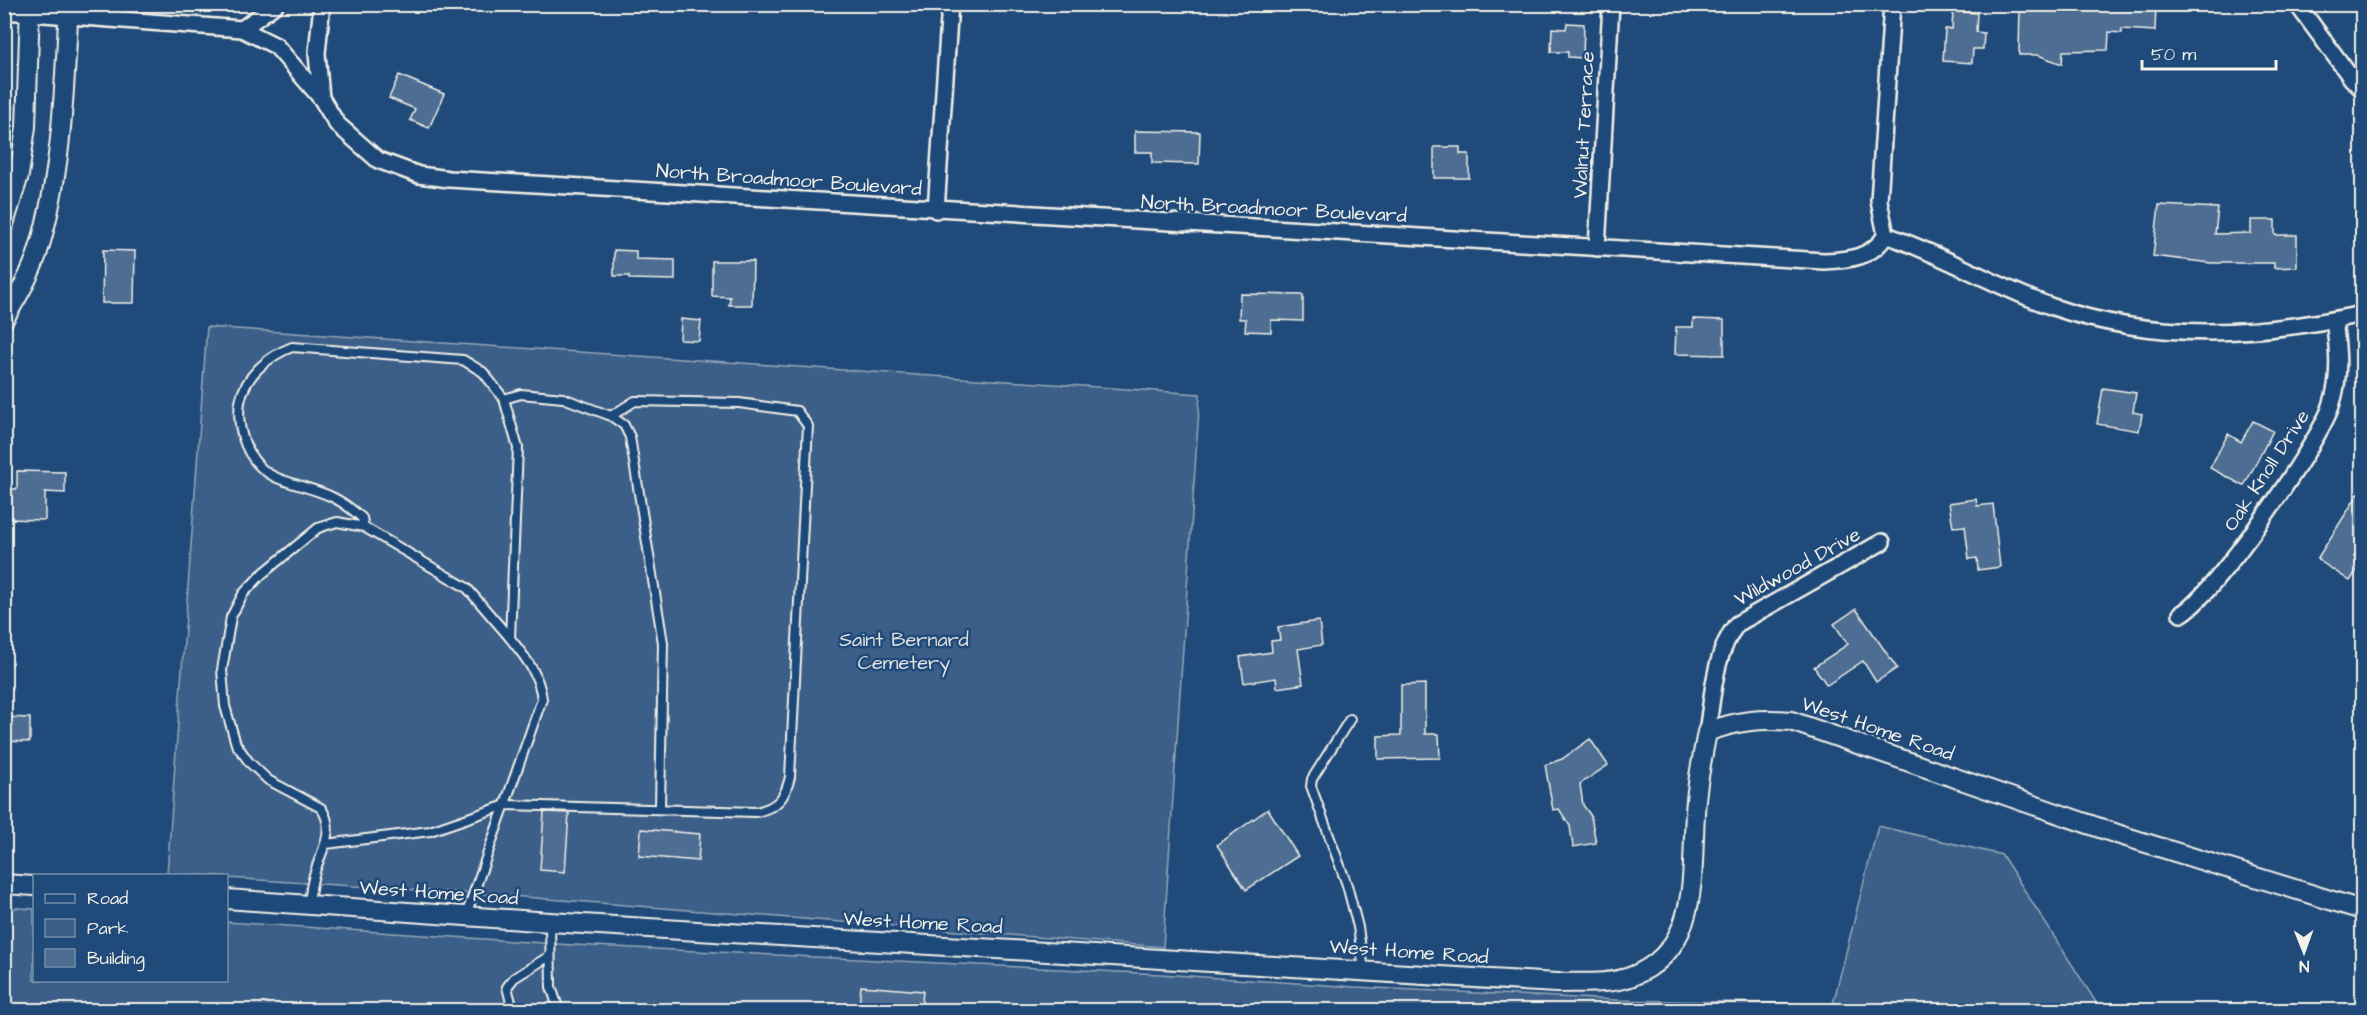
<svg xmlns="http://www.w3.org/2000/svg" width="2367" height="1015" font-family="'Architects Daughter',sans-serif">
<style>
.green{fill:#3a5f88;stroke:#97a8b8;stroke-width:1.5}
.building{fill:#4d6e92;stroke:#f4f1e8;stroke-width:1.5}
.lines{fill:none;stroke-linecap:round;stroke-linejoin:round}
.service-casing{stroke:#f4f1e8;stroke-width:12}
.minor-casing{stroke:#f4f1e8;stroke-width:20}
.tertiary-casing{stroke:#f4f1e8;stroke-width:22}
.service{stroke:#1f4a7a;stroke-width:8}
.minor{stroke:#1f4a7a;stroke-width:15}
.tertiary{stroke:#1f4a7a;stroke-width:18}
.labels{text-anchor:middle;stroke-width:5;stroke-linejoin:round;paint-order:stroke}
.street-label{font-size:20px;fill:#f4f1e8;stroke:#1f4a7a}
.park-label{font-size:20px;fill:#e1e2de;stroke:#1f4a7a}
</style>
<rect width="100%" height="100%" fill="#1f4a7a"/>
<filter id="ink" filterUnits="userSpaceOnUse"><feTurbulence type="fractalNoise" baseFrequency=".0167" numOctaves="2"/><feDisplacementMap in="SourceGraphic" scale="12" xChannelSelector="R" yChannelSelector="G"/><feConvolveMatrix kernelMatrix="1 2 1 2 8 2 1 2 1" color-interpolation-filters="sRGB"/></filter>
<g filter="url(#ink)">
<g class="green">
<path d="M207,327L1200,394L1163,947L510,896L227,878L226,876L167,874Z"/>
<path d="M1878,826L2002,855L2101,1010H5L4,907L34,909V980H226L227,922L573,945L1160,974L1355,987L1617,1000L1833,1004Z"/>
</g>
<g class="building">
<path d="M2020,4H2156L2155,31L2122,29V33L2109,32L2108,50L2063,51L2062,64L2038,55H2019Z"/>
<path d="M1953,11L1977,13L1976,32L1984,33L1983,49H1973L1972,63L1943,61L1945,29H1952Z"/>
<path d="M1567,23L1584,24L1583,58L1568,57V52H1551L1552,28L1566,29Z"/>
<path d="M399,75L444,94L429,128L410,120L415,109L389,98Z"/>
<path d="M1135,131L1200,132L1199,164L1152,163V152H1135Z"/>
<path d="M1434,147H1460V154H1469V178H1434Z"/>
<path d="M2159,205L2218,208L2215,234L2251,233V220H2275V235H2297V267L2274,268V263H2211L2153,256Z"/>
<path d="M103,250L135,251L134,303H102Z"/>
<path d="M614,250L636,251V259L675,260V280L629,279V276H614Z"/>
<path d="M712,261H753L752,305H729L730,297L712,296Z"/>
<path d="M1240,294L1303,295V321L1271,320V332L1245,331L1246,319H1239Z"/>
<path d="M681,319L701,321L699,341L680,340Z"/>
<path d="M1693,319L1724,320V355L1675,354L1676,327H1693Z"/>
<path d="M2103,388L2136,393L2133,412L2142,414L2139,431L2097,424Z"/>
<path d="M2253,421L2273,431L2244,486L2210,468L2228,434L2241,442Z"/>
<path d="M17,471L65,472V493L45,492V520L4,519V489H17Z"/>
<path d="M2362,488V542L2354,556L2362,562L2350,581L2317,559Z"/>
<path d="M1976,499L1977,506L1993,504L2000,567L1978,570L1977,558L1969,559L1965,526L1953,527L1949,503Z"/>
<path d="M1856,609L1897,668L1876,682L1863,661L1827,685L1814,667L1848,644L1834,624Z"/>
<path d="M1319,621L1322,645L1298,649L1303,684L1277,688L1276,678L1244,683L1240,657L1272,652L1271,641L1280,640L1278,627Z"/>
<path d="M1425,684V734H1439L1440,758L1378,759V736L1401,735V685Z"/>
<path d="M4,717L30,718V742L4,741Z"/>
<path d="M1590,739L1608,765L1580,784L1583,805L1591,816L1596,843L1573,847L1570,826L1559,809L1553,810L1545,765L1562,759Z"/>
<path d="M1268,809L1298,856L1246,890L1217,845Z"/>
<path d="M544,812L569,813L565,872L540,870Z"/>
<path d="M641,829L700,834L698,861L639,856Z"/>
<path d="M861,986L923,991L921,1011L859,1006Z"/>
</g>
<g class="lines">
<g class="service-casing">
<g id="service">
<path d="M504,399L521,394L563,398L611,416L624,425L630,437L663,643L660,808"/>
<path d="M1350,719L1312,779L1311,786L1347,885L1358,927L1364,971"/>
<path d="M326,844L430,831L506,805L756,812C778,807 785,798 790,777L808,426L797,411L739,403L635,401L611,416"/>
<path d="M309,904C310,894 311,885 314,875C320,853 337,830 321,808L268,780L249,762L236,744L225,706L222,670L231,617L243,594L261,575L318,528L337,522L364,527L467,588L510,638L518,448L504,399L483,372L463,360L292,347C269,356 245,375 240,402C236,429 247,464 275,477C293,485 313,488 332,497C343,502 353,510 362,518L364,527"/>
<path d="M466,915L542,699C539,674 526,658 510,638"/>
<path d="M550,922L551,987L559,1010"/>
<path d="M513,1010L507,987L514,978L548,957"/>
</g>
</g>
<g class="minor-casing">
<g id="minor">
<path d="M2297,4L2352,79L2362,89"/>
<path d="M4,11L242,29L276,46L321,98L337,124L378,160L419,175L449,179L1824,261C1849,260 1872,258 1886,235"/>
<path d="M242,29L276,4"/>
<path d="M321,98L317,53L322,4"/>
<path d="M936,210L950,4"/>
<path d="M1886,235C1944,255 1996,287 2053,307C2154,342 2260,336 2362,314"/>
<path d="M1886,235L1879,201L1892,4"/>
<path d="M1597,248L1611,4"/>
<path d="M2181,614C2212,598 2319,443 2331,406C2341,377 2338,349 2334,320"/>
<path d="M1707,732C1713,696 1714,653 1737,624L1882,542"/>
</g>
</g>
<g class="tertiary-casing">
<g id="tertiary">
<path d="M4,224L19,175L26,127L30,4"/>
<path d="M4,319C18,296 33,271 40,245C63,167 64,85 69,4"/>
<path d="M4,884L34,886"/>
<path d="M226,899L550,922L1556,983C1580,982 1607,985 1630,977C1701,951 1691,874 1695,814C1696,786 1702,759 1707,732C1736,721 1761,718 1791,721L2120,835L2362,910"/>
</g>
</g>
<use href="#service" class="service"/>
<use href="#minor" class="minor"/>
<use href="#tertiary" class="tertiary"/>
</g>
</g>
<g class="labels">
<g class="street-label">
<text transform="translate(1583 125) rotate(-87)" y="7">Walnut Terrace</text>
<text transform="translate(789 179) rotate(4)" y="7">North Broadmoor Boulevard</text>
<text transform="translate(1274 208) rotate(3)" y="7">North Broadmoor Boulevard</text>
<text transform="translate(2266 470) rotate(-57)" y="7">Oak Knoll Drive</text>
<text transform="translate(1797 566) rotate(-29)" y="7">Wildwood Drive</text>
<text transform="translate(1878 728) rotate(19)" y="7">West Home Road</text>
<text transform="translate(439 892) rotate(4)" y="7">West Home Road</text>
<text transform="translate(923 922) rotate(3)" y="7">West Home Road</text>
<text transform="translate(1409 951) rotate(4)" y="7">West Home Road</text>
</g>
<g class="park-label">
<text x="904" y="646">Saint Bernard<tspan x="904" dy="23">Cemetery</tspan></text>
</g>
</g>
<rect width="2367" height="1015" fill="none" stroke="#1f4a7a" stroke-width="24"/>
<rect x="12" y="12" width="2343" height="991" fill="none" stroke="#f4f1e8" stroke-width="2" filter="url(#ink)"/>
<rect x="33" y="874" width="195" height="108" fill="#1f4a7a" stroke="#748da6" stroke-width="1.5"/>
<rect x="45" y="894" width="30" height="9" fill="#1f4a7a" stroke="#748da6" stroke-width="1.5"/>
<text x="87" y="904" font-size="18" fill="#f4f1e8">Road</text>
<rect x="45" y="919" width="30" height="18" fill="#3a5f88" stroke="#748da6" stroke-width="1.5"/>
<text x="87" y="934" font-size="18" fill="#f4f1e8">Park</text>
<rect x="45" y="949" width="30" height="18" fill="#4d6e92" stroke="#748da6" stroke-width="1.5"/>
<text x="87" y="964" font-size="18" fill="#f4f1e8">Building</text>
<g transform="translate(2304 952) rotate(179)" stroke="#1f4a7a" stroke-width="4.5" paint-order="stroke">
<path d="M0-4.5L10 22L0 15L-10 22Z" fill="#f4f1e8"/>
<text y="-9" font-size="16" font-weight="bold" text-anchor="middle" fill="#f4f1e8">N</text>
</g>
<path d="M2142 60v9h134v-9" fill="none" stroke="#f4f1e8" stroke-width="3"/>
<text x="2151" y="60" font-size="18" fill="#f4f1e8" stroke="#1f4a7a" stroke-width="4.5" paint-order="stroke">50 m</text>
</svg>
